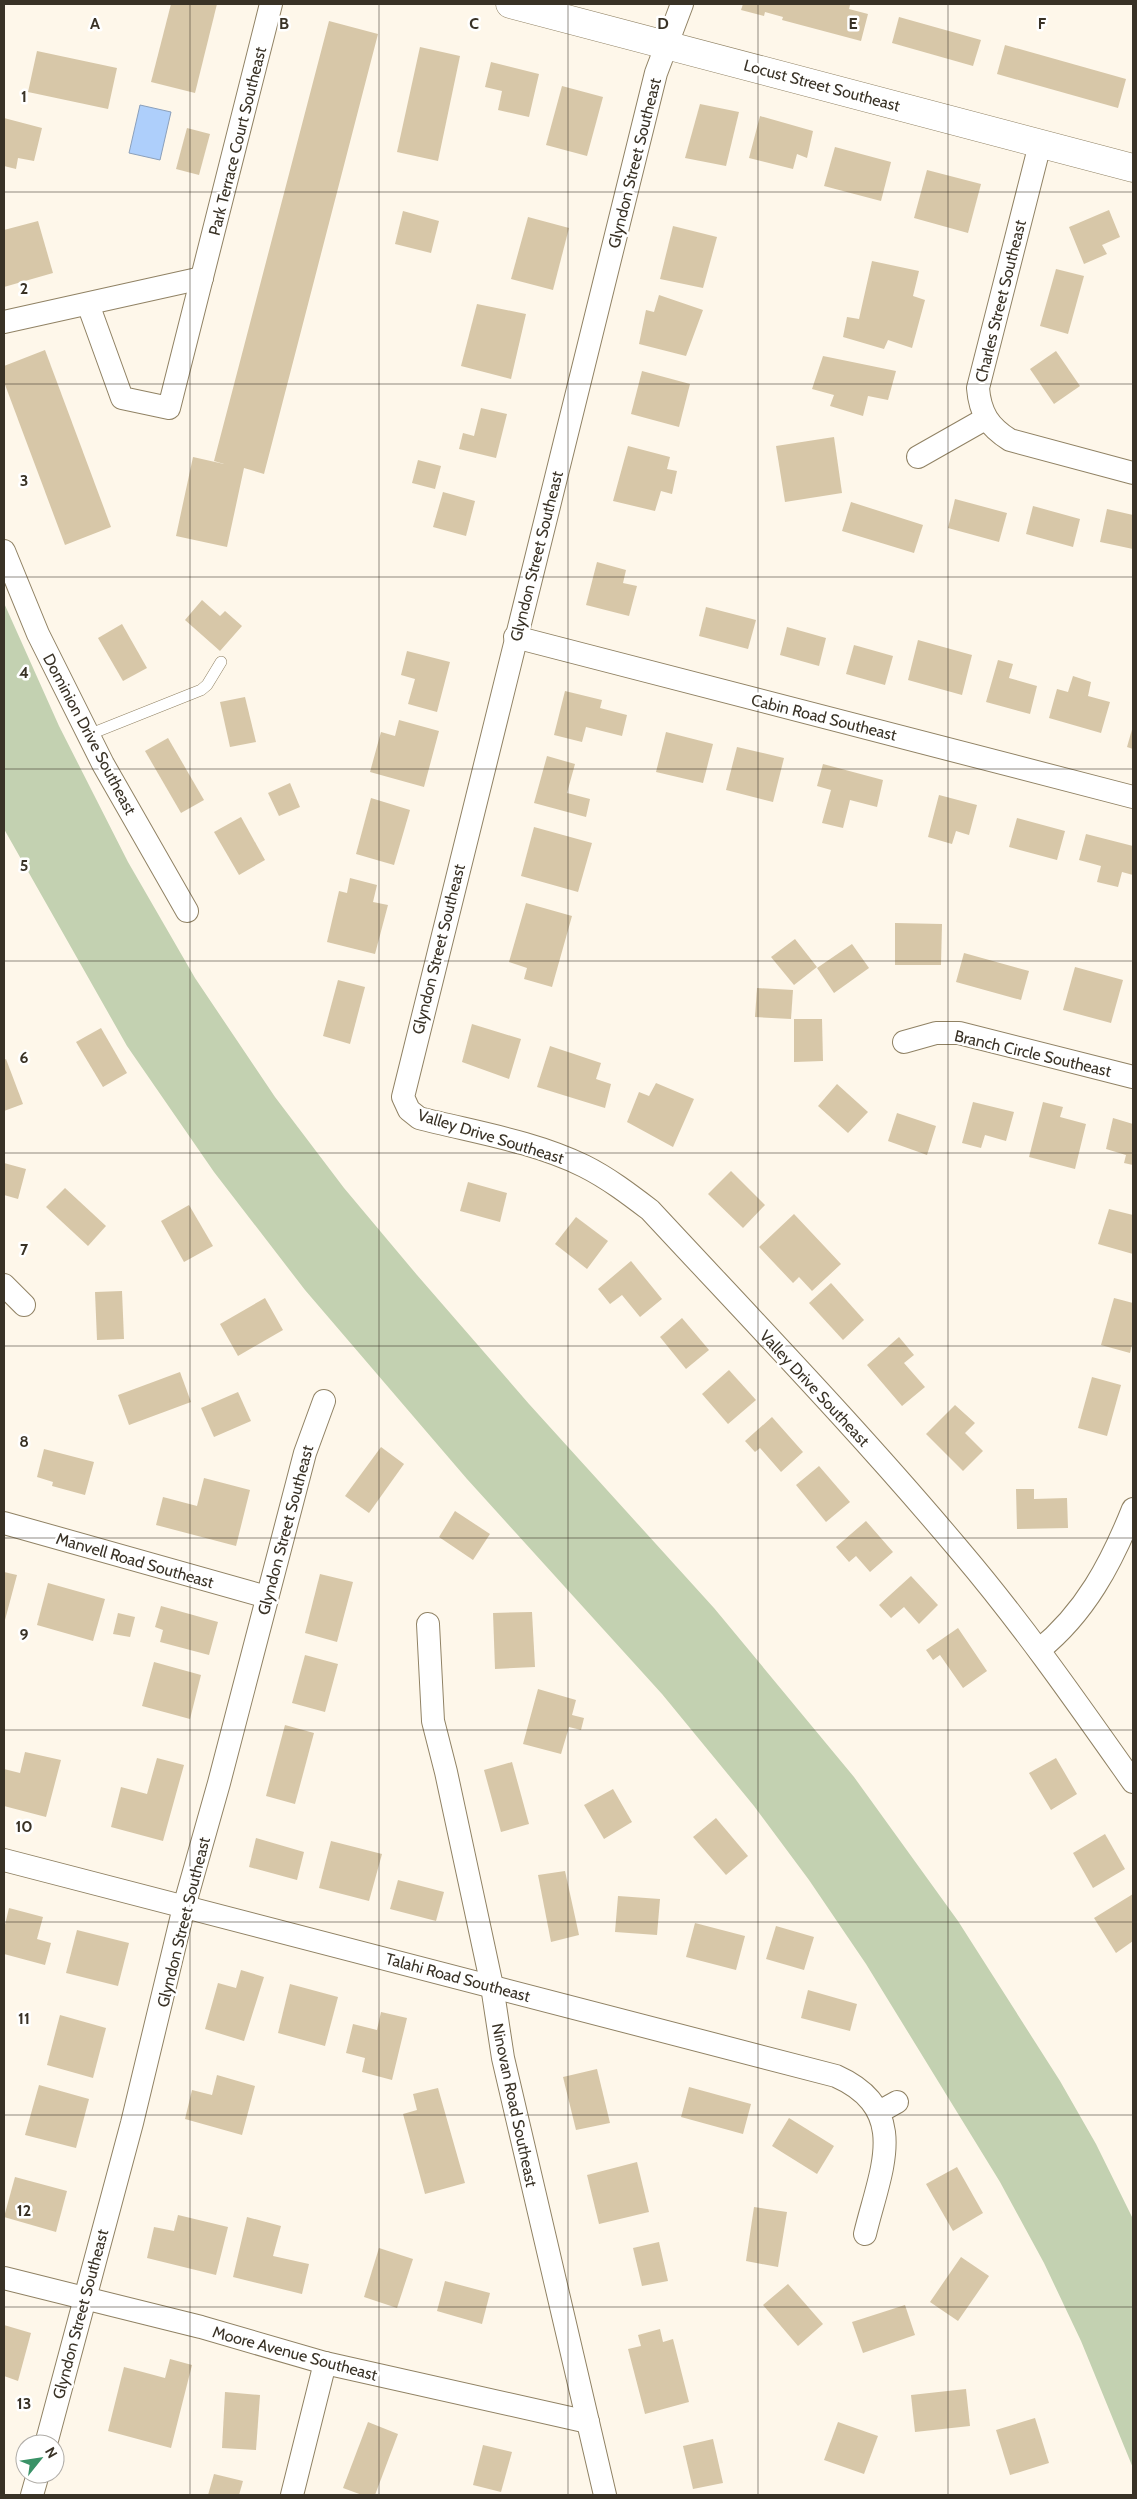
<svg xmlns="http://www.w3.org/2000/svg" width="1137" height="2499" font-family="Cabin,sans-serif">
<style>
.green{fill:#c3d1b1}
.water{fill:#aecffb;stroke:#8ba0bb}
.building{fill:#d7c7a8}
.lines{fill:none;stroke-linecap:round;stroke-linejoin:round}
.service-casing{stroke:#908264;stroke-width:12}
.minor-casing{stroke:#908264;stroke-width:24}
.tertiary-casing{stroke:#908264;stroke-width:29}
.service{stroke:#fff;stroke-width:11}
.minor{stroke:#fff;stroke-width:22}
.tertiary{stroke:#fff;stroke-width:28}
.grid{fill:none;stroke:#393226;stroke-width:1;stroke-opacity:0.55}
.labels{text-anchor:middle;stroke-width:5;stroke-linejoin:round;paint-order:stroke}
.street-label{font-size:16px;fill:#393226;stroke:#fff}
.grid-label{font-size:16px;text-anchor:middle;font-weight:bold;fill:#393226;stroke:#fff;stroke-width:5;stroke-linejoin:round;paint-order:stroke}
</style>
<rect width="100%" height="100%" fill="#fef7ea"/>
<path class="green" d="M4,603L59,726L128,862L195,978L275,1097L344,1188L417,1275L529,1404L714,1608L854,1777L958,1921L1060,2081L1096,2144L1133,2219V2468L1081,2341L1044,2263L1000,2182L866,1964L809,1880L754,1806L662,1694L467,1479L305,1290L214,1172L127,1046L4,829Z"/>
<path class="water" d="M140,105L171,112L160,160L129,153Z"/>
<g class="building">
<path d="M171,4H217L195,93L151,82Z"/>
<path d="M743,4H845L850,5L849,9L868,14L861,41L782,20L783,17L765,12L764,16L741,10Z"/>
<path d="M899,17L981,40L973,66L892,43Z"/>
<path d="M329,21L378,34L264,474L244,468L227,547L176,536L193,457L224,464L214,461Z"/>
<path d="M1005,45L1126,79L1118,108L997,74Z"/>
<path d="M420,47L460,56L438,161L397,152Z"/>
<path d="M37,51L117,68L108,109L28,92Z"/>
<path d="M491,62L539,74L529,117L498,110L502,91L485,87Z"/>
<path d="M562,86L603,97L587,156L546,145Z"/>
<path d="M700,104L739,112L726,166L685,158Z"/>
<path d="M760,116L813,131L807,158L797,154L793,169L749,158Z"/>
<path d="M4,118L42,128L34,161L18,158L16,169L4,166Z"/>
<path d="M187,128L210,134L199,175L176,169Z"/>
<path d="M835,147L891,162L881,201L824,186Z"/>
<path d="M927,170L981,184L968,233L914,218Z"/>
<path d="M1109,210L1120,237L1102,245L1107,254L1084,264L1069,227Z"/>
<path d="M403,211L439,221L431,253L395,244Z"/>
<path d="M528,217L569,228L553,290L511,279Z"/>
<path d="M38,221L53,273L4,287V230Z"/>
<path d="M673,226L717,237L703,288L660,279Z"/>
<path d="M872,261L919,271L913,296L925,300L912,348L888,340L884,349L843,337L847,317L859,319Z"/>
<path d="M1056,269L1084,276L1068,334L1040,326Z"/>
<path d="M659,295L703,310L686,356L639,344L646,310L654,312Z"/>
<path d="M477,304L526,314L511,379L461,366Z"/>
<path d="M45,350L111,527L65,545L4,382V366Z"/>
<path d="M1056,351L1080,386L1054,404L1030,369Z"/>
<path d="M823,356L896,371L888,400L868,396L863,416L830,406L834,395L812,389Z"/>
<path d="M642,371L690,384L679,427L631,414Z"/>
<path d="M481,408L507,414L496,458L459,449L463,433L474,436Z"/>
<path d="M834,437L842,493L785,502L776,446Z"/>
<path d="M628,446L670,457L667,469L677,471L672,494L661,491L655,511L613,501Z"/>
<path d="M418,460L441,466L435,489L412,483Z"/>
<path d="M443,492L475,501L466,536L433,527Z"/>
<path d="M955,499L1007,513L999,542L948,528Z"/>
<path d="M851,502L923,525L914,553L842,531Z"/>
<path d="M1033,506L1080,519L1073,547L1026,534Z"/>
<path d="M1107,509L1133,515V549L1100,542Z"/>
<path d="M597,562L626,570L623,583L637,586L629,616L586,605Z"/>
<path d="M202,600L220,616L225,611L242,626L220,651L185,620Z"/>
<path d="M706,607L756,620L748,649L699,636Z"/>
<path d="M122,624L147,668L123,681L98,638Z"/>
<path d="M787,627L826,638L819,666L780,655Z"/>
<path d="M918,640L972,655L962,695L908,680Z"/>
<path d="M854,645L893,656L885,685L846,674Z"/>
<path d="M407,651L450,662L437,712L408,704L415,679L401,675Z"/>
<path d="M998,660L1013,664L1009,678L1037,686L1030,714L986,702Z"/>
<path d="M1073,676L1091,682L1088,696L1110,702L1101,733L1049,718L1057,689L1068,692Z"/>
<path d="M565,691L602,700L600,708L627,715L622,736L586,727L582,742L554,735Z"/>
<path d="M245,697L256,742L230,747L220,702Z"/>
<path d="M399,720L439,731L424,787L370,772L381,732L395,736Z"/>
<path d="M1133,726V749L1127,747Z"/>
<path d="M666,732L713,744L703,783L656,772Z"/>
<path d="M168,738L204,800L181,813L145,751Z"/>
<path d="M737,747L784,758L773,802L726,790Z"/>
<path d="M547,756L575,764L567,793L590,799L586,817L534,803Z"/>
<path d="M823,764L883,780L877,807L850,800L843,828L822,823L831,790L817,786Z"/>
<path d="M290,783L300,807L279,816L268,793Z"/>
<path d="M939,795L977,805L969,835L956,831L952,844L928,837Z"/>
<path d="M371,798L410,810L394,865L356,854Z"/>
<path d="M241,817L265,860L239,875L214,832Z"/>
<path d="M1017,818L1065,831L1057,860L1009,847Z"/>
<path d="M534,827L592,843L578,892L521,876Z"/>
<path d="M1086,834L1133,846V875L1122,872L1118,887L1097,882L1101,866L1079,860Z"/>
<path d="M350,878L377,885L373,902L388,905L375,954L327,942L339,891L347,893Z"/>
<path d="M526,903L572,916L552,987L524,979L527,968L509,962Z"/>
<path d="M895,923L942,924L941,965H895Z"/>
<path d="M795,939L817,967L794,985L771,957Z"/>
<path d="M852,944L869,968L834,993L817,968Z"/>
<path d="M964,953L1029,971L1021,1000L956,982Z"/>
<path d="M1075,967L1123,980L1111,1023L1063,1010Z"/>
<path d="M338,980L365,987L350,1044L323,1036Z"/>
<path d="M757,988L793,990L791,1019L755,1017Z"/>
<path d="M794,1019H822L823,1061L794,1062Z"/>
<path d="M472,1024L521,1039L509,1079L462,1062Z"/>
<path d="M101,1028L127,1073L103,1087L76,1042Z"/>
<path d="M550,1046L601,1063L596,1079L611,1084L605,1108L537,1087Z"/>
<path d="M6,1059L23,1104L4,1111V1060Z"/>
<path d="M656,1083L694,1099L673,1147L627,1122L639,1092L649,1096Z"/>
<path d="M837,1084L868,1112L848,1133L818,1106Z"/>
<path d="M973,1102L1014,1112L1006,1141L985,1135L981,1148L962,1143Z"/>
<path d="M1043,1102L1063,1107L1060,1117L1086,1124L1075,1169L1029,1157Z"/>
<path d="M897,1113L936,1126L927,1155L888,1141Z"/>
<path d="M1113,1118L1133,1124V1165L1124,1163L1126,1155L1106,1149Z"/>
<path d="M4,1163L26,1169L18,1199L4,1195Z"/>
<path d="M731,1171L765,1205L743,1228L708,1194Z"/>
<path d="M468,1182L507,1193L500,1222L460,1211Z"/>
<path d="M65,1188L106,1226L88,1246L46,1207Z"/>
<path d="M189,1205L213,1246L184,1262L161,1221Z"/>
<path d="M1109,1209L1133,1215V1254L1098,1244Z"/>
<path d="M794,1214L841,1264L812,1291L799,1277L793,1283L759,1247Z"/>
<path d="M576,1217L608,1241L587,1269L555,1244Z"/>
<path d="M631,1261L662,1299L640,1317L622,1295L610,1304L598,1289Z"/>
<path d="M831,1283L864,1320L843,1340L809,1303Z"/>
<path d="M122,1291L124,1339L97,1340L95,1292Z"/>
<path d="M265,1298L283,1330L238,1356L220,1324Z"/>
<path d="M1114,1298L1133,1303V1340L1130,1353L1101,1345Z"/>
<path d="M682,1318L709,1350L686,1369L660,1337Z"/>
<path d="M899,1337L914,1355L904,1363L925,1387L902,1406L867,1365Z"/>
<path d="M729,1370L756,1400L728,1424L702,1394Z"/>
<path d="M180,1372L191,1402L129,1425L118,1395Z"/>
<path d="M1092,1377L1121,1385L1107,1436L1078,1428Z"/>
<path d="M238,1392L251,1421L214,1437L201,1408Z"/>
<path d="M955,1405L975,1423L965,1433L983,1451L963,1471L926,1434Z"/>
<path d="M772,1417L803,1452L781,1472L760,1448L755,1452L745,1441Z"/>
<path d="M381,1447L404,1464L369,1513L345,1496Z"/>
<path d="M44,1449L94,1462L85,1495L52,1486L53,1482L37,1477Z"/>
<path d="M819,1466L850,1502L826,1522L796,1485Z"/>
<path d="M204,1478L250,1490L236,1546L156,1525L163,1497L197,1506Z"/>
<path d="M1016,1489H1034V1499L1067,1498L1068,1528L1017,1529Z"/>
<path d="M455,1511L490,1534L473,1560L439,1537Z"/>
<path d="M866,1521L893,1552L870,1572L856,1556L849,1562L836,1547Z"/>
<path d="M4,1572L17,1575L5,1620L4,1619Z"/>
<path d="M320,1574L353,1582L337,1642L305,1633Z"/>
<path d="M911,1576L938,1605L919,1624L904,1607L891,1618L879,1605Z"/>
<path d="M48,1583L105,1599L93,1641L37,1625Z"/>
<path d="M161,1606L218,1622L209,1655L160,1642L163,1630L155,1627Z"/>
<path d="M532,1612L535,1667L495,1669L493,1613Z"/>
<path d="M118,1613L135,1617L130,1637L113,1634Z"/>
<path d="M958,1628L987,1671L963,1688L940,1655L933,1660L926,1650Z"/>
<path d="M305,1655L338,1664L325,1712L292,1703Z"/>
<path d="M154,1662L201,1675L190,1719L142,1706Z"/>
<path d="M538,1689L576,1700L572,1715L584,1718L581,1730L569,1727L561,1754L523,1744Z"/>
<path d="M285,1725L314,1733L295,1804L266,1796Z"/>
<path d="M25,1752L61,1760L46,1817L4,1806V1769L20,1773Z"/>
<path d="M157,1758L184,1765L163,1841L111,1827L121,1787L147,1794Z"/>
<path d="M1056,1758L1077,1794L1051,1810L1029,1773Z"/>
<path d="M512,1762L529,1824L501,1832L484,1770Z"/>
<path d="M613,1789L632,1822L604,1839L584,1805Z"/>
<path d="M716,1818L748,1856L726,1875L693,1837Z"/>
<path d="M1105,1834L1125,1869L1093,1888L1073,1853Z"/>
<path d="M256,1838L304,1852L297,1880L249,1867Z"/>
<path d="M331,1841L382,1854L369,1901L319,1888Z"/>
<path d="M565,1871L579,1935L551,1942L538,1875Z"/>
<path d="M398,1880L444,1892L436,1921L390,1909Z"/>
<path d="M1133,1894V1941L1116,1953L1094,1918Z"/>
<path d="M618,1896L660,1899L657,1935L615,1932Z"/>
<path d="M9,1908L43,1917L37,1939L51,1943L45,1965L4,1954V1929Z"/>
<path d="M695,1923L745,1936L736,1970L686,1957Z"/>
<path d="M776,1926L814,1937L804,1970L766,1959Z"/>
<path d="M77,1930L129,1943L118,1986L66,1973Z"/>
<path d="M241,1970L264,1977L244,2041L205,2029L218,1983L236,1988Z"/>
<path d="M290,1984L338,1997L325,2046L278,2033Z"/>
<path d="M808,1990L857,2004L850,2031L801,2018Z"/>
<path d="M381,2012L407,2018L392,2080L362,2072L365,2058L346,2053L353,2024L377,2030Z"/>
<path d="M60,2015L106,2028L93,2078L47,2065Z"/>
<path d="M597,2069L610,2123L576,2130L563,2077Z"/>
<path d="M217,2075L255,2086L242,2135L185,2119L192,2090L212,2095Z"/>
<path d="M39,2085L89,2099L76,2148L25,2135Z"/>
<path d="M689,2087L751,2104L743,2134L681,2117Z"/>
<path d="M438,2088L465,2183L425,2194L403,2114L417,2110L413,2094Z"/>
<path d="M789,2118L834,2146L817,2174L772,2146Z"/>
<path d="M637,2162L649,2212L599,2224L587,2175Z"/>
<path d="M957,2167L983,2213L953,2231L926,2184Z"/>
<path d="M15,2177L67,2191L56,2232L4,2217Z"/>
<path d="M754,2207L787,2212L778,2267L746,2261Z"/>
<path d="M178,2215L228,2227L216,2275L147,2258L154,2227L174,2231Z"/>
<path d="M247,2217L281,2226L273,2256L309,2264L302,2294L233,2277Z"/>
<path d="M659,2242L668,2281L642,2286L633,2248Z"/>
<path d="M379,2248L413,2259L397,2308L364,2297Z"/>
<path d="M961,2257L989,2276L958,2321L930,2302Z"/>
<path d="M445,2281L490,2293L482,2324L437,2311Z"/>
<path d="M788,2284L823,2324L798,2346L763,2305Z"/>
<path d="M905,2305L915,2335L863,2353L852,2322Z"/>
<path d="M4,2325L31,2333L18,2381L4,2376Z"/>
<path d="M660,2329L663,2342L673,2339L689,2402L645,2414L628,2349L641,2346L638,2335Z"/>
<path d="M170,2359L192,2365L171,2448L108,2431L124,2367L165,2378Z"/>
<path d="M966,2389L970,2426L915,2432L911,2395Z"/>
<path d="M225,2392L260,2395L256,2450L222,2448Z"/>
<path d="M1035,2418L1049,2463L1010,2475L996,2430Z"/>
<path d="M368,2422L398,2434L375,2495H362L343,2488Z"/>
<path d="M838,2422L878,2436L864,2474L824,2460Z"/>
<path d="M713,2439L723,2483L693,2489L683,2446Z"/>
<path d="M483,2445L512,2452L501,2492L473,2485Z"/>
<path d="M214,2474L243,2481L239,2495H208Z"/>
</g>
<g class="lines">
<g class="service-casing">
<path id="service" d="M88,735L201,690L207,685L221,662"/>
</g>
<g class="minor-casing">
<g id="minor">
<path d="M682,4L656,73L403,1097L409,1110L419,1118C473,1132 533,1141 584,1166C608,1178 629,1194 650,1210C755,1323 862,1434 961,1552C1023,1625 1078,1704 1133,1782"/>
<path d="M1040,144L978,388C980,413 989,427 1010,440L1133,473"/>
<path d="M88,304L122,398L169,408L271,4"/>
<path d="M4,322L202,278"/>
<path d="M918,457L985,419"/>
<path d="M4,551L38,634L103,764L187,911"/>
<path d="M515,637L1133,797"/>
<path d="M904,1042L936,1033H959L1133,1077"/>
<path d="M4,1285L24,1305"/>
<path d="M4,1523L267,1597"/>
<path d="M428,1624L433,1721L446,1772L492,1986L503,2058L605,2495"/>
<path d="M1039,1650C1085,1613 1111,1564 1133,1509"/>
<path d="M4,1860L836,2076C912,2110 880,2171 865,2234"/>
<path d="M879,2112L897,2102"/>
<path d="M4,2278L201,2327L325,2363L588,2422"/>
<path d="M46,2444L132,2123L184,1907L219,1783L305,1453L324,1401"/>
<path d="M32,2495L38,2474"/>
<path d="M292,2495L325,2363"/>
</g>
</g>
<g class="tertiary-casing">
<path id="tertiary" d="M510,4L1133,168"/>
</g>
<use href="#service" class="service"/>
<use href="#minor" class="minor"/>
<use href="#tertiary" class="tertiary"/>
</g>
<path class="grid" d="M190,4V2495M379,4V2495M568,4V2495M758,4V2495M948,4V2495M4,192H1133M4,384H1133M4,577H1133M4,769H1133M4,961H1133M4,1153H1133M4,1346H1133M4,1538H1133M4,1730H1133M4,1922H1133M4,2115H1133M4,2307H1133"/>
<g class="labels">
<g class="street-label">
<text transform="translate(822 85) rotate(15)" y="6">Locust Street Southeast</text>
<text transform="translate(237 141) rotate(-76)" y="6">Park Terrace Court Southeast</text>
<text transform="translate(634 163) rotate(-76)" y="6">Glyndon Street Southeast</text>
<text transform="translate(1000 301) rotate(-76)" y="6">Charles Street Southeast</text>
<text transform="translate(536 556) rotate(-76)" y="6">Glyndon Street Southeast</text>
<text transform="translate(824 717) rotate(14)" y="6">Cabin Road Southeast</text>
<text transform="translate(90 734) rotate(62)" y="6">Dominion Drive Southeast</text>
<text transform="translate(438 949) rotate(-76)" y="6">Glyndon Street Southeast</text>
<text transform="translate(1033 1053) rotate(13)" y="6">Branch Circle Southeast</text>
<text transform="translate(491 1136) rotate(17)" y="6">Valley Drive Southeast</text>
<text transform="translate(815 1388) rotate(47)" y="6">Valley Drive Southeast</text>
<text transform="translate(285 1530) rotate(-75)" y="6">Glyndon Street Southeast</text>
<text transform="translate(135 1560) rotate(16)" y="6">Manvell Road Southeast</text>
<text transform="translate(183 1922) rotate(-76)" y="6">Glyndon Street Southeast</text>
<text transform="translate(458 1977) rotate(15)" y="6">Talahi Road Southeast</text>
<text transform="translate(515 2105) rotate(78)" y="6">Ninovan Road Southeast</text>
<text transform="translate(80 2314) rotate(-75)" y="6">Glyndon Street Southeast</text>
<text transform="translate(295 2353) rotate(15)" y="6">Moore Avenue Southeast</text>
</g>
</g>
<g class="grid-label">
<text x="95" y="29">A</text>
<text x="284" y="29">B</text>
<text x="474" y="29">C</text>
<text x="663" y="29">D</text>
<text x="853" y="29">E</text>
<text x="1042" y="29">F</text>
<text x="24" y="102">1</text>
<text x="24" y="294">2</text>
<text x="24" y="486">3</text>
<text x="24" y="678">4</text>
<text x="24" y="871">5</text>
<text x="24" y="1063">6</text>
<text x="24" y="1255">7</text>
<text x="24" y="1447">8</text>
<text x="24" y="1640">9</text>
<text x="24" y="1832">10</text>
<text x="24" y="2024">11</text>
<text x="24" y="2216">12</text>
<text x="24" y="2409">13</text>
</g>
<rect width="1137" height="2499" fill="none" stroke="#393226" stroke-width="10"/>
<g transform="translate(40 2459) rotate(60)"><circle r="24" fill="#ffffff" stroke="#b0ada8"/>
<path d="M0-4L9 19L0 12L-9 19Z" fill="#3a9267"/>
<text y="-8" font-size="14" font-weight="bold" text-anchor="middle" fill="#393226">N</text>
</g>
</svg>
